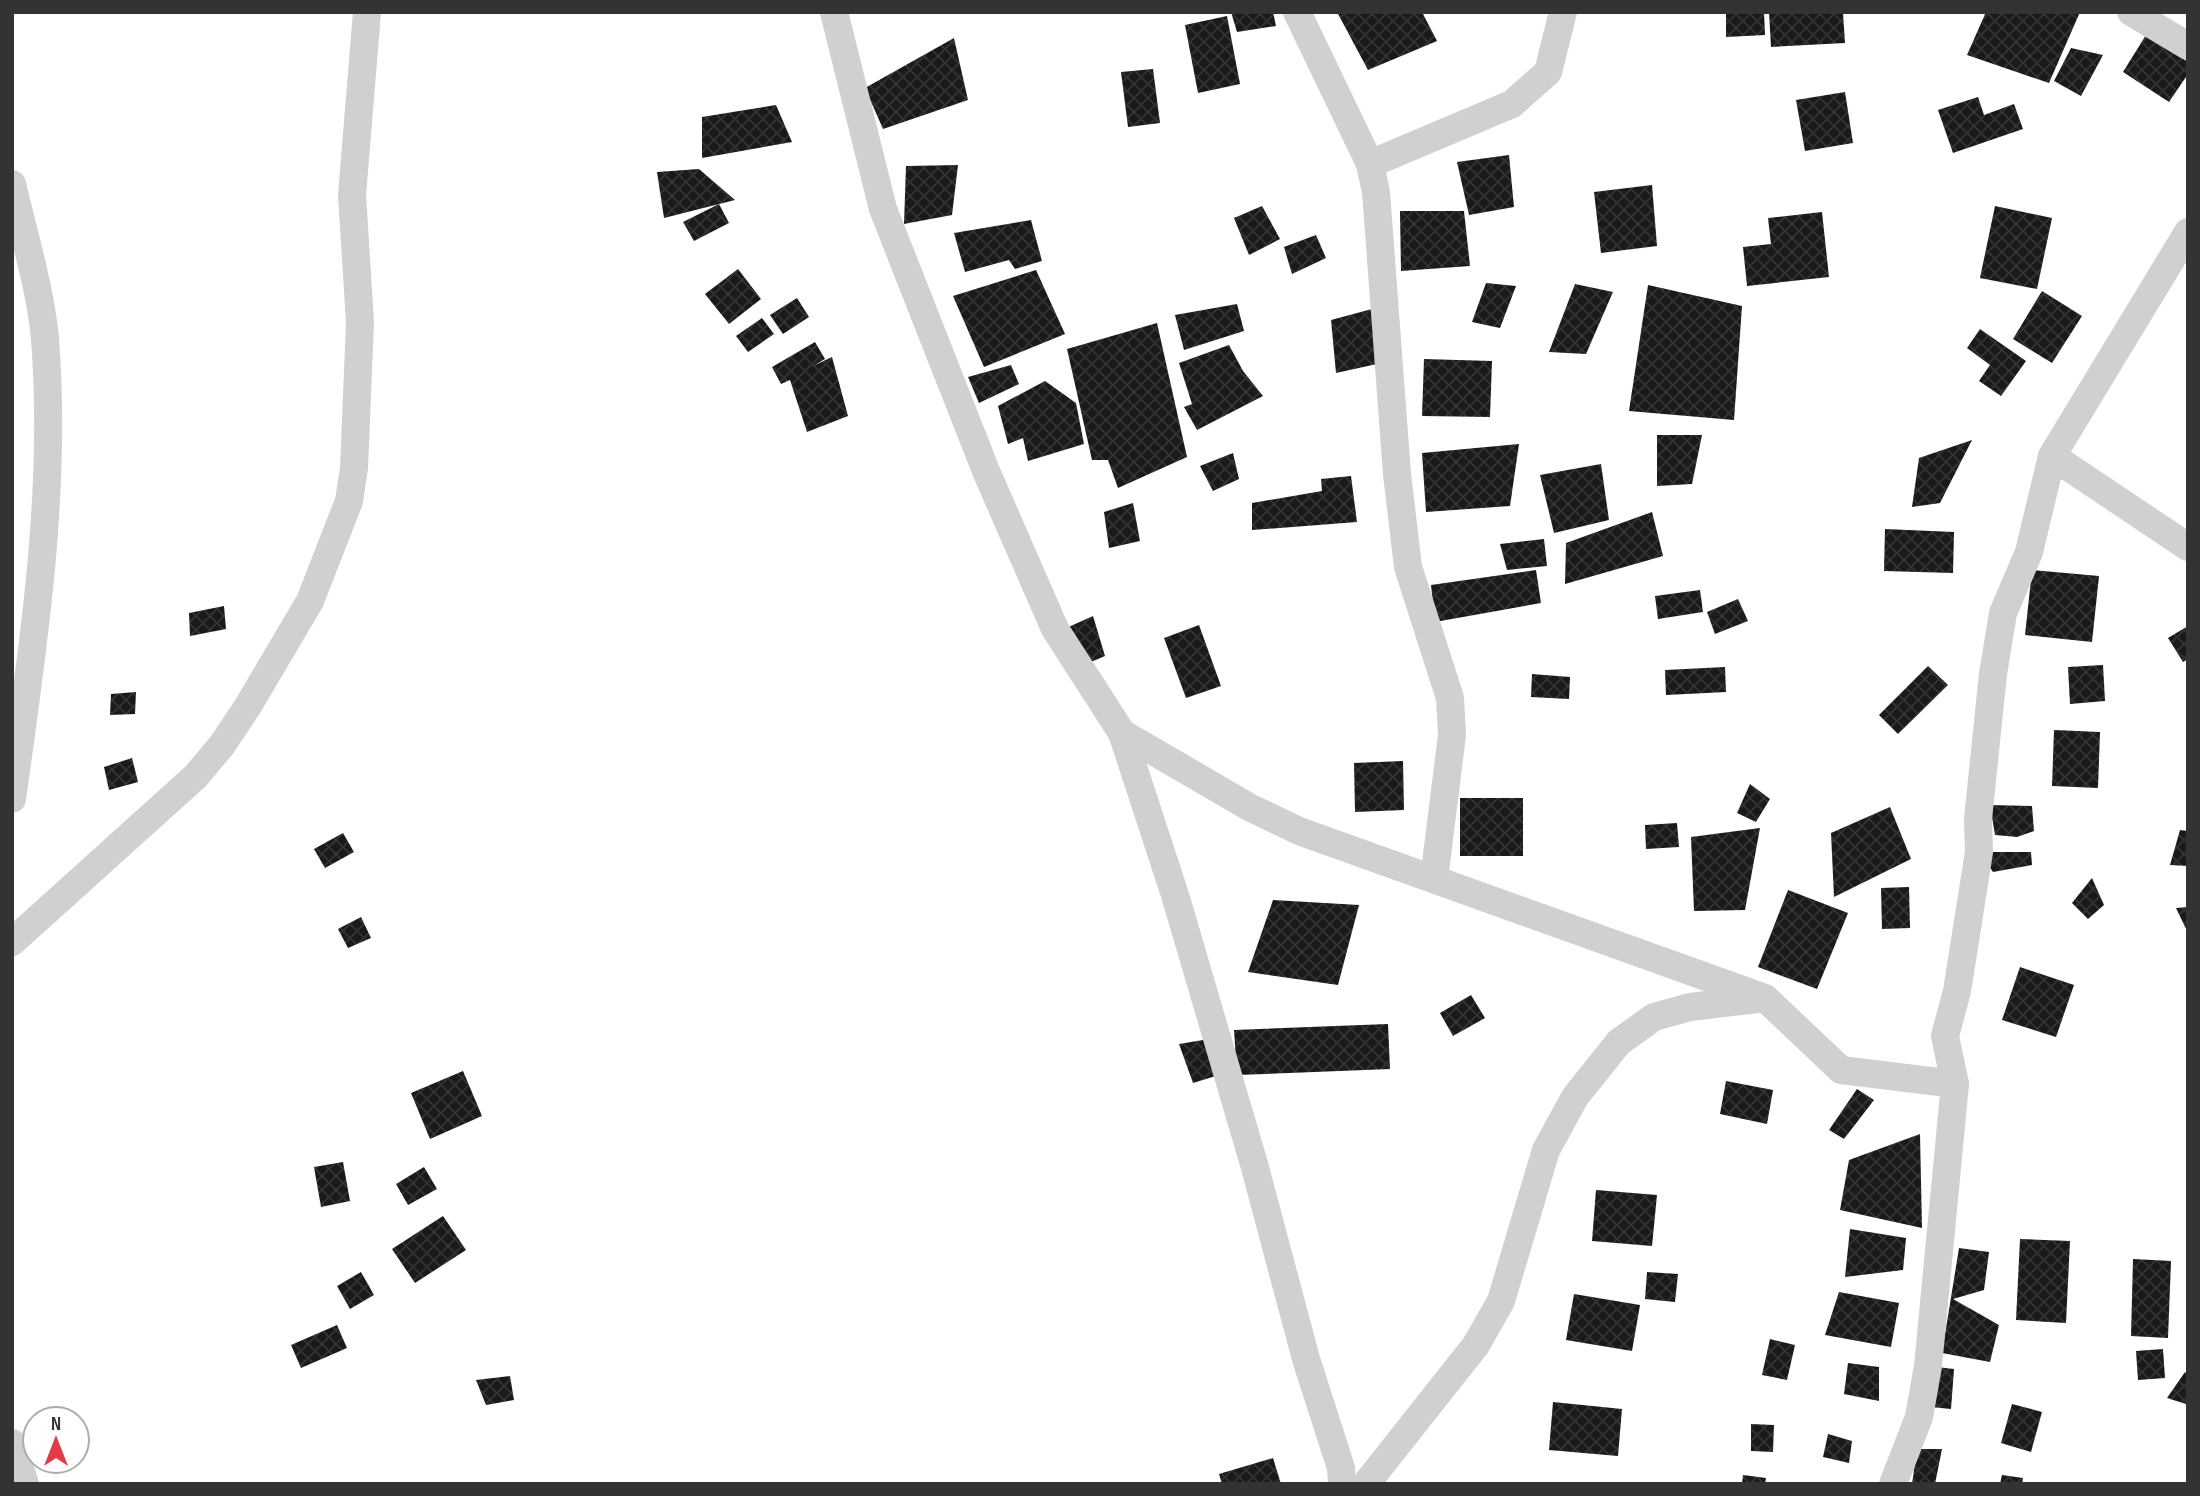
<svg xmlns="http://www.w3.org/2000/svg" width="2200" height="1496" font-family="'Sofia Sans Condensed',sans-serif">
<style>
.building{fill:url(#building-cross-hatch)}
.lines{fill:none;stroke-linecap:round;stroke-linejoin:round}
.minor{stroke:#d0d0d0;stroke-width:28}
</style>
<defs>
<pattern id="building-cross-hatch" width="8" height="8" patternUnits="userSpaceOnUse" patternTransform="scale(1.75)"><rect width="8" height="8" fill="#1a1a1a"/><path d="M0 0l8 8M0 8l8-8" fill="none" stroke="#333"/></pattern>
</defs>
<rect width="100%" height="100%" fill="#fff"/>
<g class="building">
<path d="M1231,12H1273L1276,26L1237,32Z"/>
<path d="M1337,12H1422L1437,41L1368,70Z"/>
<path d="M1726,12H1764L1765,35L1726,37Z"/>
<path d="M1769,12H1843L1845,43L1771,47Z"/>
<path d="M1986,12H2080L2049,83L1967,55Z"/>
<path d="M1227,16L1240,84L1198,93L1185,25Z"/>
<path d="M2146,35L2188,62V74L2169,102L2123,72Z"/>
<path d="M954,38L968,100L883,129L865,88Z"/>
<path d="M2071,48L2103,55L2081,96L2054,81Z"/>
<path d="M1153,69L1160,123L1128,127L1121,72Z"/>
<path d="M1845,92L1853,143L1805,151L1796,100Z"/>
<path d="M1978,97L1984,115L2014,104L2023,129L1953,153L1938,110Z"/>
<path d="M776,105L792,142L702,158V117Z"/>
<path d="M1509,155L1514,207L1469,215L1457,162Z"/>
<path d="M958,165L952,215L904,224L906,166Z"/>
<path d="M699,169L735,200L664,218L657,172Z"/>
<path d="M1652,185L1657,246L1601,253L1594,192Z"/>
<path d="M719,204L729,223L694,241L683,222Z"/>
<path d="M1262,206L1280,239L1249,255L1234,218Z"/>
<path d="M1995,206L2052,218L2037,289L1980,278Z"/>
<path d="M1400,211H1464L1470,266L1401,271Z"/>
<path d="M1822,212L1829,277L1747,286L1743,247L1771,244L1768,218Z"/>
<path d="M1031,220L1042,261L1015,269L1009,260L965,272L954,233Z"/>
<path d="M1316,235L1326,258L1292,274L1284,247Z"/>
<path d="M738,269L761,299L729,324L705,294Z"/>
<path d="M1036,270L1065,334L984,367L953,296Z"/>
<path d="M1486,283L1516,286L1500,328L1472,322Z"/>
<path d="M1575,284L1613,292L1586,354L1549,352Z"/>
<path d="M1648,285L1742,306L1734,420L1629,411Z"/>
<path d="M2042,291L2082,316L2052,363L2013,339Z"/>
<path d="M797,298L809,317L783,334L770,315Z"/>
<path d="M1237,304L1244,331L1184,350L1175,315Z"/>
<path d="M1372,309L1377,364L1336,373L1331,320Z"/>
<path d="M762,318L774,334L748,352L736,336Z"/>
<path d="M1157,323L1187,457L1118,488L1108,460H1092L1067,349Z"/>
<path d="M1980,329L2026,361L2001,396L1979,381L1990,365L1967,348Z"/>
<path d="M815,342L825,359L813,366L832,357L848,416L807,432L790,380L781,384L772,367Z"/>
<path d="M1229,345L1243,371L1263,396L1197,430L1184,407L1192,404L1179,363Z"/>
<path d="M1424,359L1492,361L1490,417L1422,416Z"/>
<path d="M1011,365L1019,384L979,403L968,377Z"/>
<path d="M1045,381L1076,403L1084,444L1028,461L1023,438L1008,444L998,406Z"/>
<path d="M1657,435H1702L1692,484L1657,486Z"/>
<path d="M1972,440L1940,503L1912,507L1919,458Z"/>
<path d="M1519,444L1510,506L1426,512L1422,453Z"/>
<path d="M1233,453L1239,479L1213,491L1200,466Z"/>
<path d="M1601,464L1609,520L1554,533L1540,475Z"/>
<path d="M1351,476L1357,522L1252,530V503L1322,491L1321,479Z"/>
<path d="M1133,503L1140,541L1109,548L1104,512Z"/>
<path d="M1652,512L1663,556L1565,584L1566,543Z"/>
<path d="M1885,529L1954,532L1953,573L1884,571Z"/>
<path d="M1544,539L1547,566L1507,570L1500,544Z"/>
<path d="M1536,570L1541,603L1435,622L1431,585Z"/>
<path d="M2032,570L2099,576L2092,642L2025,635Z"/>
<path d="M1700,590L1703,612L1658,619L1655,596Z"/>
<path d="M1738,599L1748,621L1715,634L1707,612Z"/>
<path d="M224,606L226,629L190,636L189,613Z"/>
<path d="M1093,616L1105,656L1084,665L1064,629Z"/>
<path d="M1199,625L1221,686L1186,698L1164,638Z"/>
<path d="M2188,626V659L2183,662L2168,638Z"/>
<path d="M2103,665L2105,701L2070,704L2068,667Z"/>
<path d="M1928,666L1948,685L1898,734L1879,715Z"/>
<path d="M1725,667L1726,692L1666,695L1665,670Z"/>
<path d="M1532,674L1570,677L1569,699L1531,697Z"/>
<path d="M136,692L135,714L110,715L111,694Z"/>
<path d="M2054,730L2100,732L2098,788L2052,786Z"/>
<path d="M132,758L138,782L109,790L104,767Z"/>
<path d="M1403,761L1404,810L1355,812L1354,763Z"/>
<path d="M1750,784L1770,799L1756,822L1737,813Z"/>
<rect x="1460" y="798" width="63" height="58"/>
<path d="M1990,805L2032,806L2034,831L2017,837L1995,835Z"/>
<path d="M1890,807L1911,859L1834,897L1831,833Z"/>
<path d="M1677,823L1679,847L1646,849L1645,825Z"/>
<path d="M1760,828L1745,910L1694,911L1691,837Z"/>
<path d="M2180,830L2188,831V866L2170,865Z"/>
<path d="M343,833L354,852L325,868L314,849Z"/>
<path d="M1979,852H2031L2032,865L1993,872Z"/>
<path d="M2092,878L2104,905L2088,919L2072,903Z"/>
<path d="M1909,887L1910,928L1882,929L1881,888Z"/>
<path d="M1788,890L1848,913L1817,989L1758,967Z"/>
<path d="M1273,900L1359,905L1338,985L1248,972Z"/>
<path d="M2188,907V933L2176,908Z"/>
<path d="M361,917L371,938L348,948L338,929Z"/>
<path d="M2020,967L2074,985L2056,1037L2002,1020Z"/>
<path d="M1471,995L1485,1018L1453,1036L1440,1013Z"/>
<path d="M1388,1024L1390,1069L1237,1075L1234,1030Z"/>
<path d="M1209,1039L1219,1075L1193,1083L1179,1044Z"/>
<path d="M463,1071L482,1116L430,1139L411,1093Z"/>
<path d="M1726,1081L1773,1090L1767,1124L1720,1114Z"/>
<path d="M1857,1089L1874,1100L1844,1139L1829,1130Z"/>
<path d="M1920,1134L1922,1228L1840,1210L1849,1160Z"/>
<path d="M343,1162L350,1201L321,1207L314,1167Z"/>
<path d="M424,1167L437,1189L408,1205L396,1184Z"/>
<path d="M1596,1190L1657,1195L1652,1246L1592,1241Z"/>
<path d="M443,1216L466,1250L415,1283L392,1249Z"/>
<path d="M1850,1229L1906,1238L1903,1270L1845,1277Z"/>
<path d="M2020,1239L2070,1241L2066,1323L2016,1320Z"/>
<path d="M1959,1248L1989,1252L1984,1290L1953,1299L1999,1325L1990,1362L1942,1353Z"/>
<path d="M2133,1259L2171,1261L2168,1338L2131,1336Z"/>
<path d="M361,1272L374,1295L350,1309L337,1286Z"/>
<path d="M1647,1272L1678,1274L1675,1302L1645,1299Z"/>
<path d="M1839,1292L1899,1303L1891,1347L1825,1335Z"/>
<path d="M1574,1294L1640,1305L1632,1351L1566,1340Z"/>
<path d="M337,1325L347,1348L301,1368L291,1345Z"/>
<path d="M1770,1339L1795,1345L1787,1380L1762,1375Z"/>
<path d="M2163,1349L2165,1378L2138,1380L2136,1351Z"/>
<path d="M1848,1363L1879,1367V1401L1844,1394Z"/>
<path d="M1928,1366L1954,1369L1951,1409L1931,1407Z"/>
<path d="M2185,1372L2188,1375L2186,1404L2167,1398Z"/>
<path d="M510,1376L514,1400L486,1405L476,1380Z"/>
<path d="M1553,1402L1622,1409L1618,1456L1549,1450Z"/>
<path d="M2012,1404L2042,1412L2031,1452L2001,1443Z"/>
<path d="M1751,1424L1774,1425L1773,1452L1751,1451Z"/>
<path d="M1828,1434L1852,1441L1849,1463L1823,1457Z"/>
<path d="M1917,1449H1942L1935,1484H1912Z"/>
<path d="M1273,1458L1281,1484H1222L1219,1474Z"/>
<path d="M1743,1475L1766,1478L1765,1484H1742Z"/>
<path d="M2002,1475L2023,1478L2022,1484H2000Z"/>
</g>
<g class="lines">
<g class="minor">
<path d="M834,12L883,209L986,471L1055,629L1122,733L1175,895L1254,1164L1306,1359L1341,1468L1342,1484"/>
<path d="M1297,12L1370,164L1376,192L1397,474L1408,567L1450,698L1452,735L1434,879"/>
<path d="M2131,12L2188,46"/>
<path d="M1370,164L1512,104L1548,72L1563,12"/>
<path d="M12,184C23,232 41,291 45,339C57,492 33,648 12,799"/>
<path d="M2052,456L2188,547"/>
<path d="M1122,733L1249,807L1299,831L1765,998L1841,1070L1955,1084"/>
<path d="M12,942L196,776L222,745L248,706L310,601L349,501L354,468L360,322L352,195L367,12"/>
<path d="M12,1443L25,1484"/>
<path d="M1366,1484L1476,1345L1501,1301L1546,1150L1575,1097L1619,1042L1654,1017L1690,1007L1758,999"/>
<path d="M1893,1484L1919,1417L1928,1366L1955,1084L1945,1036L1957,991L1979,852L1978,819L1993,674L2003,613L2029,552L2052,456L2188,232"/>
</g>
</g>
<rect width="2200" height="1496" fill="none" stroke="#333333" stroke-width="28"/>
<g transform="translate(56 1440)"><circle r="33" fill="#ffffff" stroke="#adadad" stroke-width="2"/>
<path d="M0-5L12 26L0 18L-12 26Z" fill="#e63946"/>
<text y="-10" font-size="19" font-weight="bold" text-anchor="middle" fill="#333333">N</text>
</g>
</svg>
